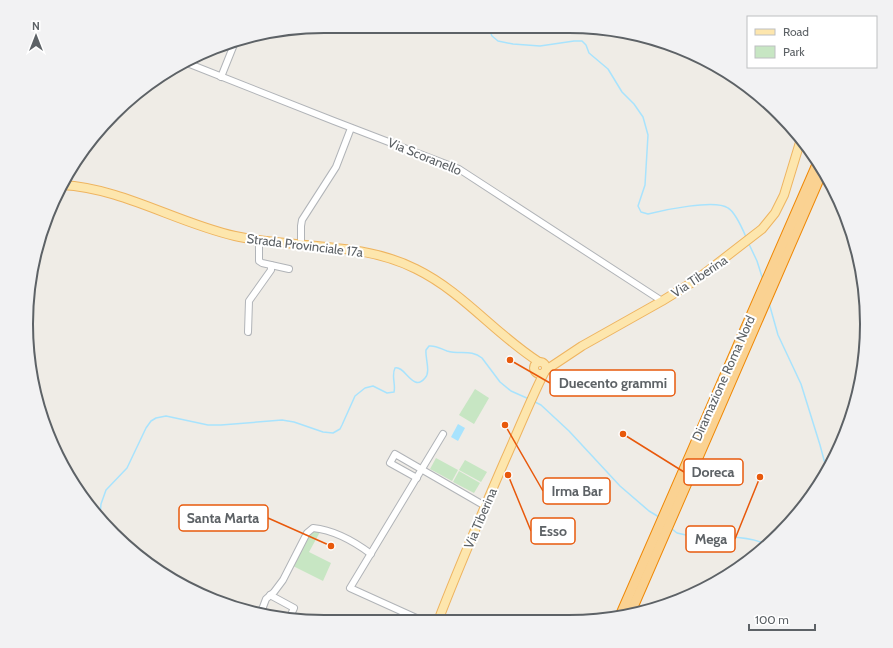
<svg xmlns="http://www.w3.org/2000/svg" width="893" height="648" font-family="Cabin,sans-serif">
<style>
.green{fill:#c7e6c3}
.water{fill:#a8e3fd}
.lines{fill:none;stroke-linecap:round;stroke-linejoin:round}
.stream{stroke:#a8e3fd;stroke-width:1.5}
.minor-casing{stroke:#b1b4b8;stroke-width:8}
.major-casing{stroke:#eeb460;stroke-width:10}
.highway-casing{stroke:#ef8806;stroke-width:11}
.minor{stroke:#fff;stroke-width:6}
.major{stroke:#fde6ad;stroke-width:8}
.highway{stroke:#fad292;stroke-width:9}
.labels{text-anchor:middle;stroke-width:4;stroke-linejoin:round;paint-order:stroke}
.street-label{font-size:13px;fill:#5d6266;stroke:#fff}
.rim{fill:none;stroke:#5d6266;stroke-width:2}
.leader{fill:none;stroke:#e8590c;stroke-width:1.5}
.callout-dot{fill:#e8590c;stroke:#fff;stroke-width:1.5}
.callout{fill:#fff;stroke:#e8590c;stroke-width:1.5}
.callout-label{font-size:14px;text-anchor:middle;font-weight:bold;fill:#5d6266}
</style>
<rect width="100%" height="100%" fill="#efece6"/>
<g class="green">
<path d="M475,389L489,398L474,424L459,415Z"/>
<path d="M436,458L458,470L452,481L430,469Z"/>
<path d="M465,460L487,472L481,482L459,470Z"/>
<path d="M459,471L480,483L474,493L453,482Z"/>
<path d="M312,530L320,532L309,552L331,563L323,581L293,566Z"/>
</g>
<path class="water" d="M458,424L465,428L458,441L451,437Z"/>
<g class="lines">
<g class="stream">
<path d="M489,29L492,36L498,41L513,44L540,46L574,41H582L586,45L589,53L608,69L622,92L634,104L643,117L648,135L645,185L638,206L641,212L648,214C664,210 715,199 728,208C735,212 743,230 746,237"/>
<path d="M748,242L757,261L763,280"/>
<path d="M769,303L778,335L801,384L820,445L827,471"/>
<path d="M535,402L541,405L569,431L620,486L649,511L659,517"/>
<path d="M99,518L100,515L101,504L106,490L127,468L146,428L151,421L156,418L166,416L208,425H221L282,420L294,422L323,432L333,433L340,429L342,425L355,396L365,388L373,386L387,393L394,392C396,384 391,376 395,368C405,365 413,393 425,378C431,372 425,358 426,350L429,346C436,345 441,349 447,351C460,355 471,349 482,358L500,382L511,391L529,399"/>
<path d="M672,529L677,533L686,535C703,536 757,535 767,546"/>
</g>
<g class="minor-casing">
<g id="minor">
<path d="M187,63L334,121L459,169L662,301"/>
<path d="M221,77L235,42"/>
<path d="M301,245V226L302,220L336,167L351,128"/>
<path d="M271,265L289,269"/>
<path d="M248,332L249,301L271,270V265L262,263L259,261V240"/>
<path d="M417,478L390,463L395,454L485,506"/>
<path d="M270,595L294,608L289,619"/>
<path d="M259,614L263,607L266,599L274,592L283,580L307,533L313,528C333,530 355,542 371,554"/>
<path d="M423,621L350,588L443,434"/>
</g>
</g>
<g class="major-casing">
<g id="major">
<path d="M62,185C122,188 177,223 235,236C295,249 361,241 416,269C463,292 495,334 539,362"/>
<circle cx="540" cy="368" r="6"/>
<path d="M546,370L582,346L662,301L696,280L762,229L775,213L784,195L801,139"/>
<path d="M438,621C459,566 482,513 505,460C518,431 530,401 544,373"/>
</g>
</g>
<g class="highway-casing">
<g id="highway">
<path d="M630,614L823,170"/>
<path d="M620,616L818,162"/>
</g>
</g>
<use href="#minor" class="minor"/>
<use href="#major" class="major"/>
<use href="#highway" class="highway"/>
</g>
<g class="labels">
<g class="street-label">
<text transform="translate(425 156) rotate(22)" y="5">Via Scoranello</text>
<text transform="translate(305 245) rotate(7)" y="5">Strada Provinciale 17a</text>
<text transform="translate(699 276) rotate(-34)" y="5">Via Tiberina</text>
<text transform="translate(723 378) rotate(-66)" y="5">Diramazione Roma Nord</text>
<text transform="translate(480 518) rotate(-67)" y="5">Via Tiberina</text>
</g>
</g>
<path d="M0 0H893V648H0ZM324 33H569A291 291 0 0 1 860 324V324A291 291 0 0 1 569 615H324A291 291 0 0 1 33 324V324A291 291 0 0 1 324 33Z" fill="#f2f2f3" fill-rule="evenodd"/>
<path class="rim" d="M324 33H569A291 291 0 0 1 860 324V324A291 291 0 0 1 569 615H324A291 291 0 0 1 33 324V324A291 291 0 0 1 324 33Z"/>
<path class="leader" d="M510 360L550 383M623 434L684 472M505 425L543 491M331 546L268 518M508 475L531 531M760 477L735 539"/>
<g class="callout-dot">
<circle cx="510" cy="360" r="4"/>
<circle cx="623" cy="434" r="4"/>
<circle cx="505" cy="425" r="4"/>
<circle cx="331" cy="546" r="4"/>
<circle cx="508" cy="475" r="4"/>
<circle cx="760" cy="477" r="4"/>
</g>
<g class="callout">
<rect x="550" y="370" width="125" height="26" rx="4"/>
<rect x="684" y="459" width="59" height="26" rx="4"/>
<rect x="543" y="478" width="67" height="26" rx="4"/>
<rect x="179" y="505" width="89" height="26" rx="4"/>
<rect x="531" y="518" width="44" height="26" rx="4"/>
<rect x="686" y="526" width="49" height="26" rx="4"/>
</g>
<g class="callout-label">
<text x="613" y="388">Duecento grammi</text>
<text x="713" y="477">Doreca</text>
<text x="577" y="496">Irma Bar</text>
<text x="223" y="523">Santa Marta</text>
<text x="553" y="536">Esso</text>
<text x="711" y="544">Mega</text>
</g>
<rect x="747" y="16" width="130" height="52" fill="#ffffff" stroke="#bec0c2"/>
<rect x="755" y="29" width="20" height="6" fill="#fde6ad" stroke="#bec0c2"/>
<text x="783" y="36" font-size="12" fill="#5d6266">Road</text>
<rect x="755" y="46" width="20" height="12" fill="#c7e6c3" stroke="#bec0c2"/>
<text x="783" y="56" font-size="12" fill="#5d6266">Park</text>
<g transform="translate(36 36)" stroke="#ffffff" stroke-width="3" paint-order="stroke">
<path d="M0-3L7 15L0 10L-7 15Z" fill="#5d6266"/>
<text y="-6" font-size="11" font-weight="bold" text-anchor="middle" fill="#5d6266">N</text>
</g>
<path d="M749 624v6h66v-6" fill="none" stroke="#5d6266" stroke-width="2"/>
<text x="755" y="624" font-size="12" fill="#5d6266" stroke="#ffffff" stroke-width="3" paint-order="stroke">100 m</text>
</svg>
